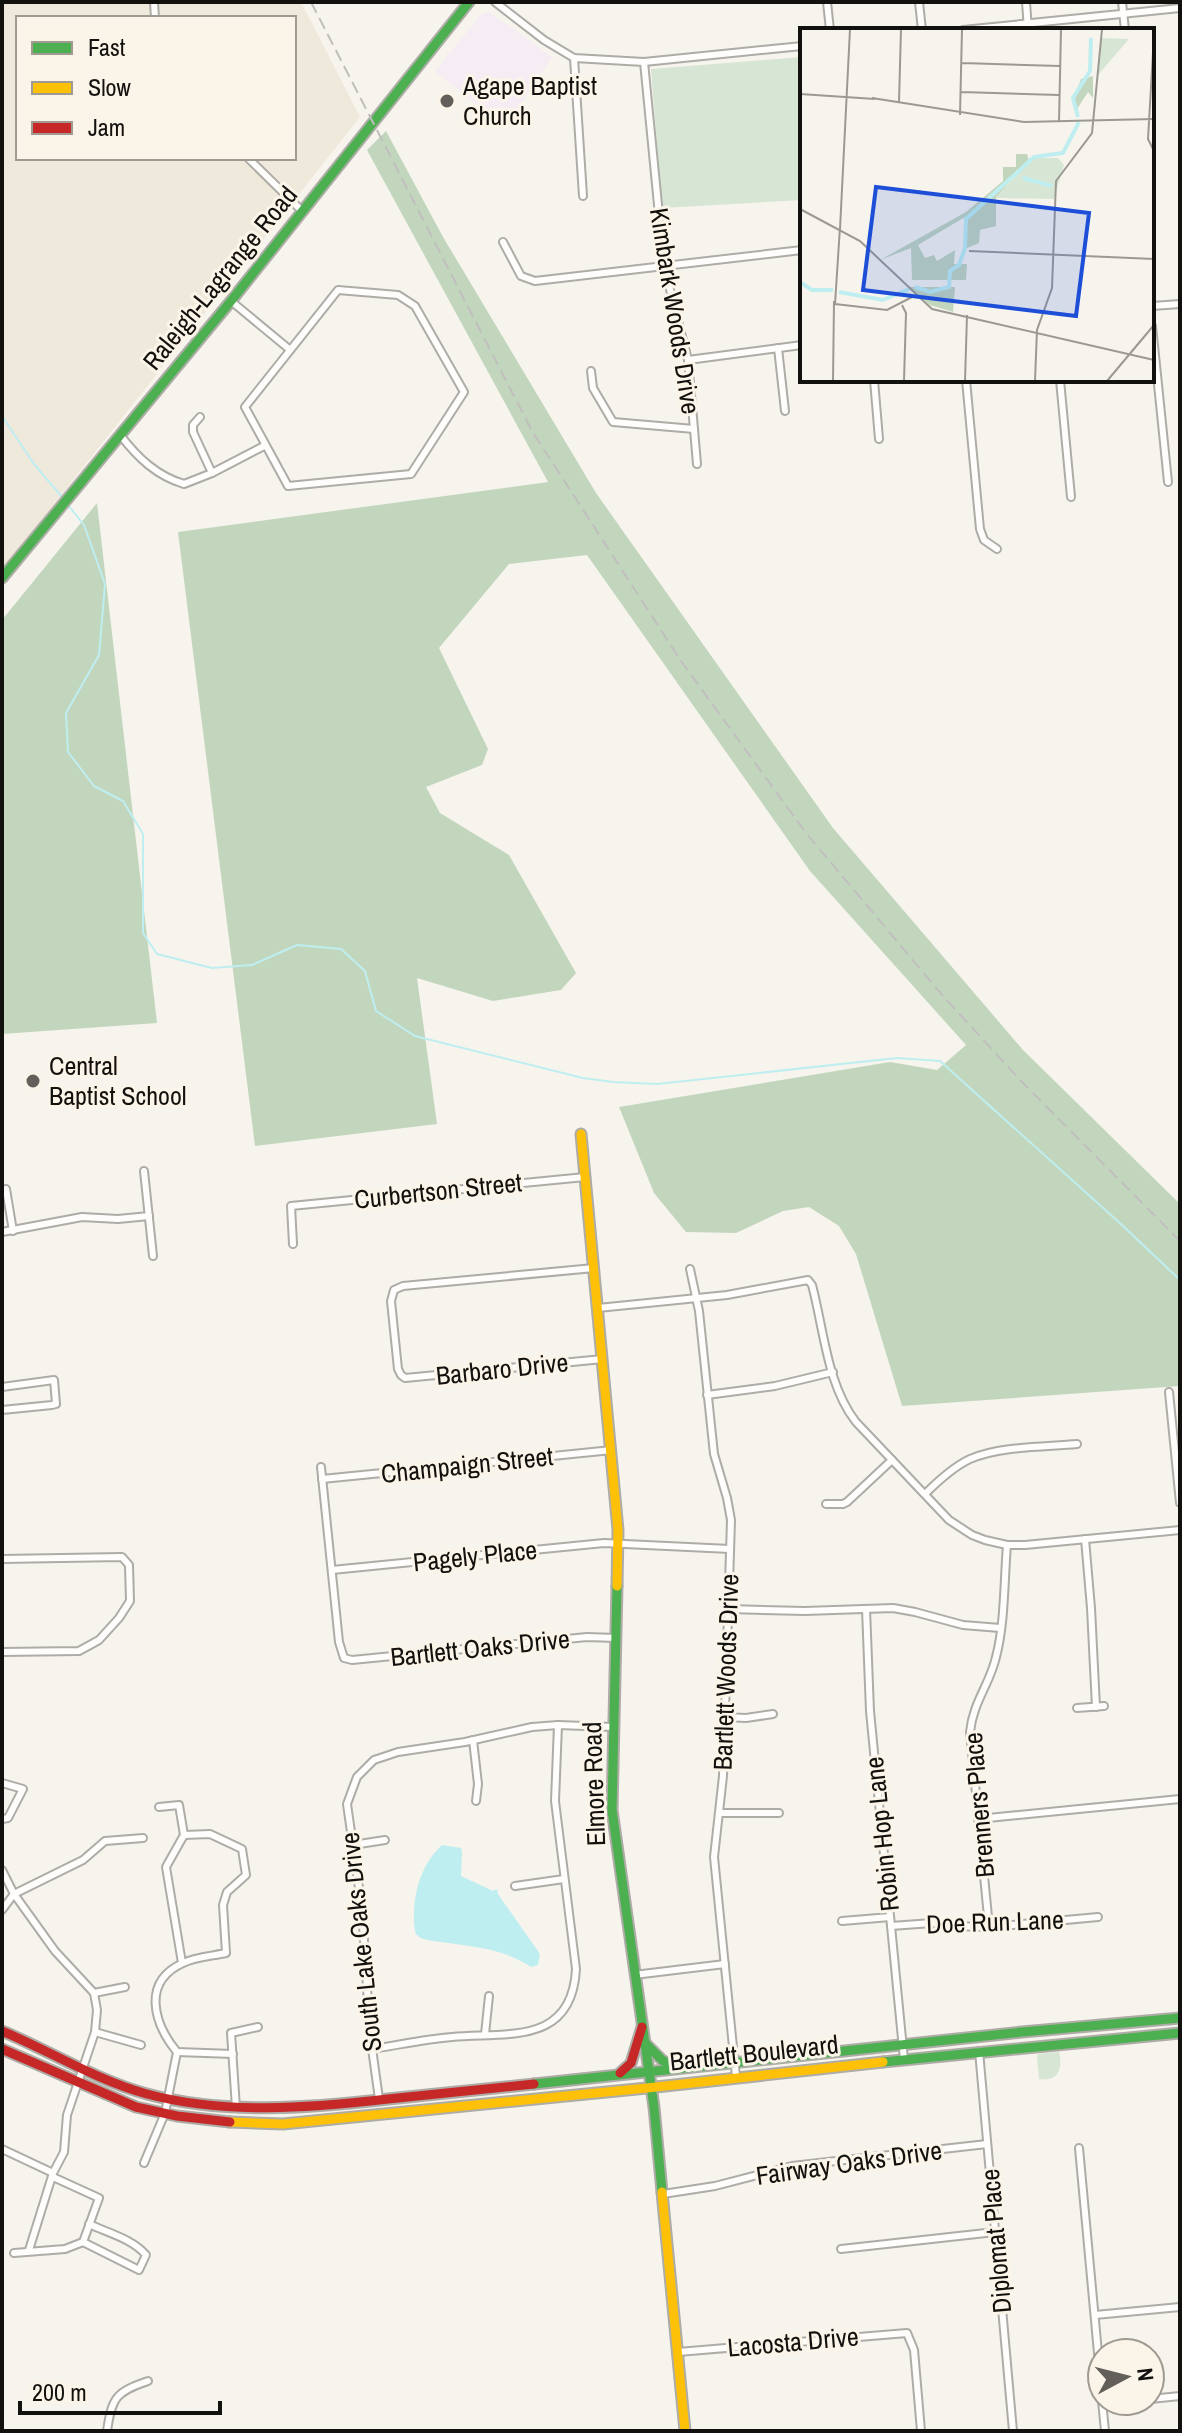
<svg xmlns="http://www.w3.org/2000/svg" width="1182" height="2433" font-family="'Archivo Narrow',sans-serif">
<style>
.built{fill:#efe9dc;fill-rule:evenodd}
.education{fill:#f5ecf4}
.green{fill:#d7e6d4}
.forest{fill:#c2d6be}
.water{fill:#bfeef0}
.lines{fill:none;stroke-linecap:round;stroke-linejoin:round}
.stream{stroke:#bfeef0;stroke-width:2}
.street-casing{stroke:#aeaca7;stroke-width:10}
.fast-casing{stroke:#aeaca7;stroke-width:13}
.slow-casing{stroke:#aeaca7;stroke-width:13}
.jam-casing{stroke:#aeaca7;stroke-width:13}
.street{stroke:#fefdfc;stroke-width:6}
.fast{stroke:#4caf50;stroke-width:9}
.slow{stroke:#ffc107;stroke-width:9}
.jam{stroke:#c62828;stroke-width:9}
.rail{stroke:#c1bfbd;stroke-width:2;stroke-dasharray:12 6;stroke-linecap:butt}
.poi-dot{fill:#63605b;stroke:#fbf5e9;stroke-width:3}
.labels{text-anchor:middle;stroke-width:6;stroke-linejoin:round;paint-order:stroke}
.poi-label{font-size:26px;fill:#13110d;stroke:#fbf5e9;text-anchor:start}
.street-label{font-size:26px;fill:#13110d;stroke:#fbf5e9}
.inset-river{fill:none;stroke:#bfeef0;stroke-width:4}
.inset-road{fill:none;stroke:#9c9993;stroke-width:2}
.view{fill:#1d4ed8;fill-opacity:0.15;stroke:#1d4ed8;stroke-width:4}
.inset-edge{fill:none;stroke:#13110d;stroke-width:4}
</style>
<rect width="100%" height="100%" fill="#f7f4ed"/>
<path class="built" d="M2,2H301L360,117L2,570ZM18,18H294V158H18Z"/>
<path class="education" d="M489,12L552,57L505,127L435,71L482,14Z"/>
<g class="green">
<path d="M802,57V200L662,208L651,69Z"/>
<path d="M1059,2052C1063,2068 1059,2082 1039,2079L1037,2057L1038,2054Z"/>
</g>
<g class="forest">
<path d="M386,131L443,237L596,493L833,828L1023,1050L1180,1204V1386L902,1406L856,1254L839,1226L809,1207L783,1211L736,1233L686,1232L654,1193L619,1107L890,1062L937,1070L966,1045L810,871L587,555L509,564L439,648L488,749L482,765L426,787L440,813L509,855L576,973L561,990L493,1001L417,978L437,1124L255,1146L178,532L548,482L367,150Z"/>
<path d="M97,503L157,1023L2,1034V620Z"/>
</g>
<path class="water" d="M442,1845L461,1848L462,1852L461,1876L493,1891L497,1889L498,1894L540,1954L538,1965L531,1967C500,1946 463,1946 427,1940C423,1939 418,1937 416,1934C415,1932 414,1924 414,1921C413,1894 421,1864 442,1845Z"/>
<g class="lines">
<g class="stream">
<path d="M2,416L34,464L62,497"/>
<path d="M68,505L84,525L105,584L99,655L66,713L68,752L94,786L123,801L143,834V933L157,954L212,968L252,965L297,945L341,949L365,971L376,1011L415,1036L583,1078L613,1082L657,1084L897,1058L940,1061L1122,1225L1180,1280"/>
</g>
<g class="street-casing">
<g id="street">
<path d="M154,2L155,18"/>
<path d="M495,2L544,40L574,58L644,62L802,46"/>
<path d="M827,2L830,30"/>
<path d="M919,2L922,30"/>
<path d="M1026,2L1028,30"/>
<path d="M1122,2L1125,30"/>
<path d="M963,30L1180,8"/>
<path d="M574,58L583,196"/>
<path d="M644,62L664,266L688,360L697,464"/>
<path d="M248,158L301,210"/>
<path d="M503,242L521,276L535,281L802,250"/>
<path d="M338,290L398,295L415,306L464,392L411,474L288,486L245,407Z"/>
<path d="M231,301L289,349"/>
<path d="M1152,306L1180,304"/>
<path d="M1152,326L1168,482"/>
<path d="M778,348L785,411"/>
<path d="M688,360L802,345"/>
<path d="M591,371L593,388L613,422L694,429"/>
<path d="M874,380L879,439"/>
<path d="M966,380L980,529L984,540L997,549"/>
<path d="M1060,380L1071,497"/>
<path d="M200,417L193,425V432L212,473"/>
<path d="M121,436C138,458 157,476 184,484L212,473L264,446"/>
<path d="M144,1171L153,1256"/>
<path d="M2,1190L6,1189L13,1231"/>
<path d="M2,1232L82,1217L118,1219L149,1216"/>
<path d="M293,1244L291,1206L585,1177"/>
<path d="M594,1268L403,1286L394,1290L391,1301L398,1369L401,1375L405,1378L603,1359"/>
<path d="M690,1269L699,1311L714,1454L727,1498L731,1520L723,1776L714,1857L736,2077"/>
<path d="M598,1308L727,1295L808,1280L812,1285C824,1330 827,1385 856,1422L949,1520L972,1535L985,1540L1007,1545H1025L1180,1530"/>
<path d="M2,1387L54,1380L56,1404L52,1405L2,1410"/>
<path d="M1169,1392L1180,1503"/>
<path d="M707,1395L775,1386L833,1372"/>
<path d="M321,1467L339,1642L344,1658L352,1660L587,1637L616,1638"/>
<path d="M322,1479L612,1450"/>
<path d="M925,1494C939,1480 953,1467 970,1459C1000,1446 1044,1447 1077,1444"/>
<path d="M826,1504H843L847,1502L892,1460"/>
<path d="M1085,1539L1091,1608L1096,1707"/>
<path d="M2,1559L122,1557L129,1565L130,1601L119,1618L99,1640L79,1651L2,1652"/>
<path d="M332,1570L604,1543L730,1549"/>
<path d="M728,1609L805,1611L893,1608L915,1612L963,1625L1000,1628"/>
<path d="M866,1609L870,1711L904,2059"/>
<path d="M1077,1708L1104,1706"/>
<path d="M725,1717L746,1718L773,1714"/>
<path d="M473,1740L478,1784L476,1801"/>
<path d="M2,1783L23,1789L8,1818L2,1819"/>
<path d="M159,1807L179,1805L184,1835"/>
<path d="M720,1813H779"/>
<path d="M978,1819L1180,1799"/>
<path d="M353,1845L385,1840"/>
<path d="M2,1870L14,1894L55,1951L94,1993L97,2010L95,2032L67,2115L64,2152L53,2173L29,2250"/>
<path d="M515,1886L564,1879"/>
<path d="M2,1910L14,1894L83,1860L105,1841L143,1838"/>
<path d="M842,1921L890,1917"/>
<path d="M891,1926L932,1923L974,1927L1001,1926L1098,1917"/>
<path d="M989,1927L970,1732C973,1702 990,1684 996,1657C1005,1623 1004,1580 1007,1545"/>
<path d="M182,1963L166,1867L184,1835"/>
<path d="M634,1975L725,1964"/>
<path d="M94,1993L125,1987"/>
<path d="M95,2032L141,2045"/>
<path d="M485,2034L489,1996"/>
<path d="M372,2049C399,2045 425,2039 452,2037C506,2032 572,2046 576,1969L555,1801L558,1725"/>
<path d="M979,2051L1013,2431"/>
<path d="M177,2052L233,2054"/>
<path d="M379,2099L370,2034L362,1909L347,1804L357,1777L374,1760L398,1752L465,1742L532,1727L558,1725L613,1727"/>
<path d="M236,2108L231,2033L258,2027"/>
<path d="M1079,2148L1102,2396"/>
<path d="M2,2149L53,2173"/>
<path d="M144,2163L165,2113L177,2052C154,2024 141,1982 183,1963C195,1957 212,1956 226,1953L223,1905L227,1892L246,1875L242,1849L210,1834L184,1835"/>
<path d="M53,2177L99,2198L83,2242"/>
<path d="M663,2194L715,2186L792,2166L987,2144"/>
<path d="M841,2249L995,2232"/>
<path d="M14,2253L65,2249L83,2242L139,2270L146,2255C133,2239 108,2233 89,2224"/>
<path d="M1095,2315L1180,2307"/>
<path d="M678,2352L907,2333L914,2350L921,2431"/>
<path d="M1150,2399L1180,2396"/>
<path d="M1102,2401L1105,2431"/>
<path d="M1103,2403L1122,2401"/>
<path d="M107,2431C112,2397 116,2392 148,2381"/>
</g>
</g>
<g class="fast-casing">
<g id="fast">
<path d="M2,578L231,301L469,2"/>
<path d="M617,1586L612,1810L654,2107L662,2192"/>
<path d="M646,2044L662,2060L674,2067"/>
<path d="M883,2062L1180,2033"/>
<path d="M534,2084L1022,2032L1180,2018"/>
</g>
</g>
<g class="slow-casing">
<g id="slow">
<path d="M581,1134L618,1530L617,1586"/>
<path d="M230,2122L283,2124L647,2088L883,2062"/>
<path d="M662,2192L685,2431"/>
</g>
</g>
<g class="jam-casing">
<g id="jam">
<path d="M2,2031C50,2051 96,2080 147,2094C225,2115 309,2108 388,2099C437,2094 485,2089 534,2084"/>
<path d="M2,2049L136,2107L177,2116L230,2122"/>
<path d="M620,2073L631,2063L642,2027"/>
</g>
</g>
<use href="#street" class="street"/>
<use href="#fast" class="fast"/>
<use href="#slow" class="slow"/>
<use href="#jam" class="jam"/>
<path class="rail" d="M311,2L532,431L681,661L806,833L943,996L1022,1082L1180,1241"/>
</g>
<g class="poi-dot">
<circle cx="447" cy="101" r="8"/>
<circle cx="33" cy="1081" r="8"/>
</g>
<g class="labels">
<g class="poi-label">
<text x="463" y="95">Agape Baptist<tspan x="463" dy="30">Church</tspan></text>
<text x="49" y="1075">Central<tspan x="49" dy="30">Baptist School</tspan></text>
</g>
<g class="street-label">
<text transform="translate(220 278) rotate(-51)" y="9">Raleigh-Lagrange Road</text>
<text transform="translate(675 311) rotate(81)" y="9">Kimbark Woods Drive</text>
<text transform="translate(438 1191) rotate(-6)" y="9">Curbertson Street</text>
<text transform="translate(502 1369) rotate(-6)" y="9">Barbaro Drive</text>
<text transform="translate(467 1465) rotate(-6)" y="9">Champaign Street</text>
<text transform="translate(475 1556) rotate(-6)" y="9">Pagely Place</text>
<text transform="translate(480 1648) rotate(-6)" y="9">Bartlett Oaks Drive</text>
<text transform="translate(726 1672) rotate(-88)" y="9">Bartlett Woods Drive</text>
<text transform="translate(594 1784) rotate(-92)" y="9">Elmore Road</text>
<text transform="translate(979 1805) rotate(-95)" y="9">Brenners Place</text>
<text transform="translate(882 1834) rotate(-96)" y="9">Robin Hop Lane</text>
<text transform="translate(995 1922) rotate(-2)" y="9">Doe Run Lane</text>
<text transform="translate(361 1942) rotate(-96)" y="9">South Lake Oaks Drive</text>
<text transform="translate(754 2053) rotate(-6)" y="9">Bartlett Boulevard</text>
<text transform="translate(849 2163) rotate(-8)" y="9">Fairway Oaks Drive</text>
<text transform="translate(996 2241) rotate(-95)" y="9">Diplomat Place</text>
<text transform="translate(793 2342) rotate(-5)" y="9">Lacosta Drive</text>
</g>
</g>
<g transform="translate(800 28)">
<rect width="354" height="354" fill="#f7f4ed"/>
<path d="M301,10L329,11L298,47ZM233,130H258L264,137L254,171L195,170Z" fill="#d7e6d4"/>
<path d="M293,48V70L288,64L277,81L274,70L281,51ZM216,126H227L229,133L196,169V198L180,202L179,215L167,220L165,189L118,217L125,230L134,227L137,233L155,222L154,236H167L166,252H112L111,220L80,232L166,184L203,153V139H216ZM109,259H155L153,284L130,277Z" fill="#c2d6be"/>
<path class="inset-river" d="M278,89L273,70L290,43L291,10M223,150L252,158M0,254L12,262H33M115,259L130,264L149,259L150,243L159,237L165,220L166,191L234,129L263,125L279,94M39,264L83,272L109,261"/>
<path class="inset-road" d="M354,7L348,111L353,121L354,173M162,35L260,38M161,64L259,67M0,66L75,71M72,70L224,94L354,91M99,74L101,1M160,87L162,1M259,94L261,1M0,181L60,213L132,281L354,332M40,201L50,1M169,223L354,231M35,276L87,282L114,268M35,276L40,199M102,277L106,285L104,353M33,353L34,273M165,353L167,287M235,353L237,302L252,260L256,153L292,105L302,1M307,353L354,297"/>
<path class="view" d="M76,159L289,185L276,288L63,262Z"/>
<rect width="354" height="354" class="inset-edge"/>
</g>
<rect width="1182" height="2433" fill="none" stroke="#13110d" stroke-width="8"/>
<rect x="16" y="16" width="280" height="144" fill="#fbf5e9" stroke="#9e9a91" stroke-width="2"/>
<rect x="32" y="42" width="40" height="12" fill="#4caf50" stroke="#9e9a91" stroke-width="2"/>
<text x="88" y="56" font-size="24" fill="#13110d">Fast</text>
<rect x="32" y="82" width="40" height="12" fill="#ffc107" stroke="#9e9a91" stroke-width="2"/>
<text x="88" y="96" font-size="24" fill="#13110d">Slow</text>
<rect x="32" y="122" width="40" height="12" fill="#c62828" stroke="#9e9a91" stroke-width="2"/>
<text x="88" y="136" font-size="24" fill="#13110d">Jam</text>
<g transform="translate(1126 2377) rotate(83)"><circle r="38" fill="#fbf5e9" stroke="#9e9a91" stroke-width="2"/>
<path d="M0-6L14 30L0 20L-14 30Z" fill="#63605b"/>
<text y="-12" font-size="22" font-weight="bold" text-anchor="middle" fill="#13110d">N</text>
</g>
<path d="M20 2401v12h200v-12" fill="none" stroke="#13110d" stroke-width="4"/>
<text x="32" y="2401" font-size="24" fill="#13110d" stroke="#fbf5e9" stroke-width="6" paint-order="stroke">200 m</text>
</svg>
